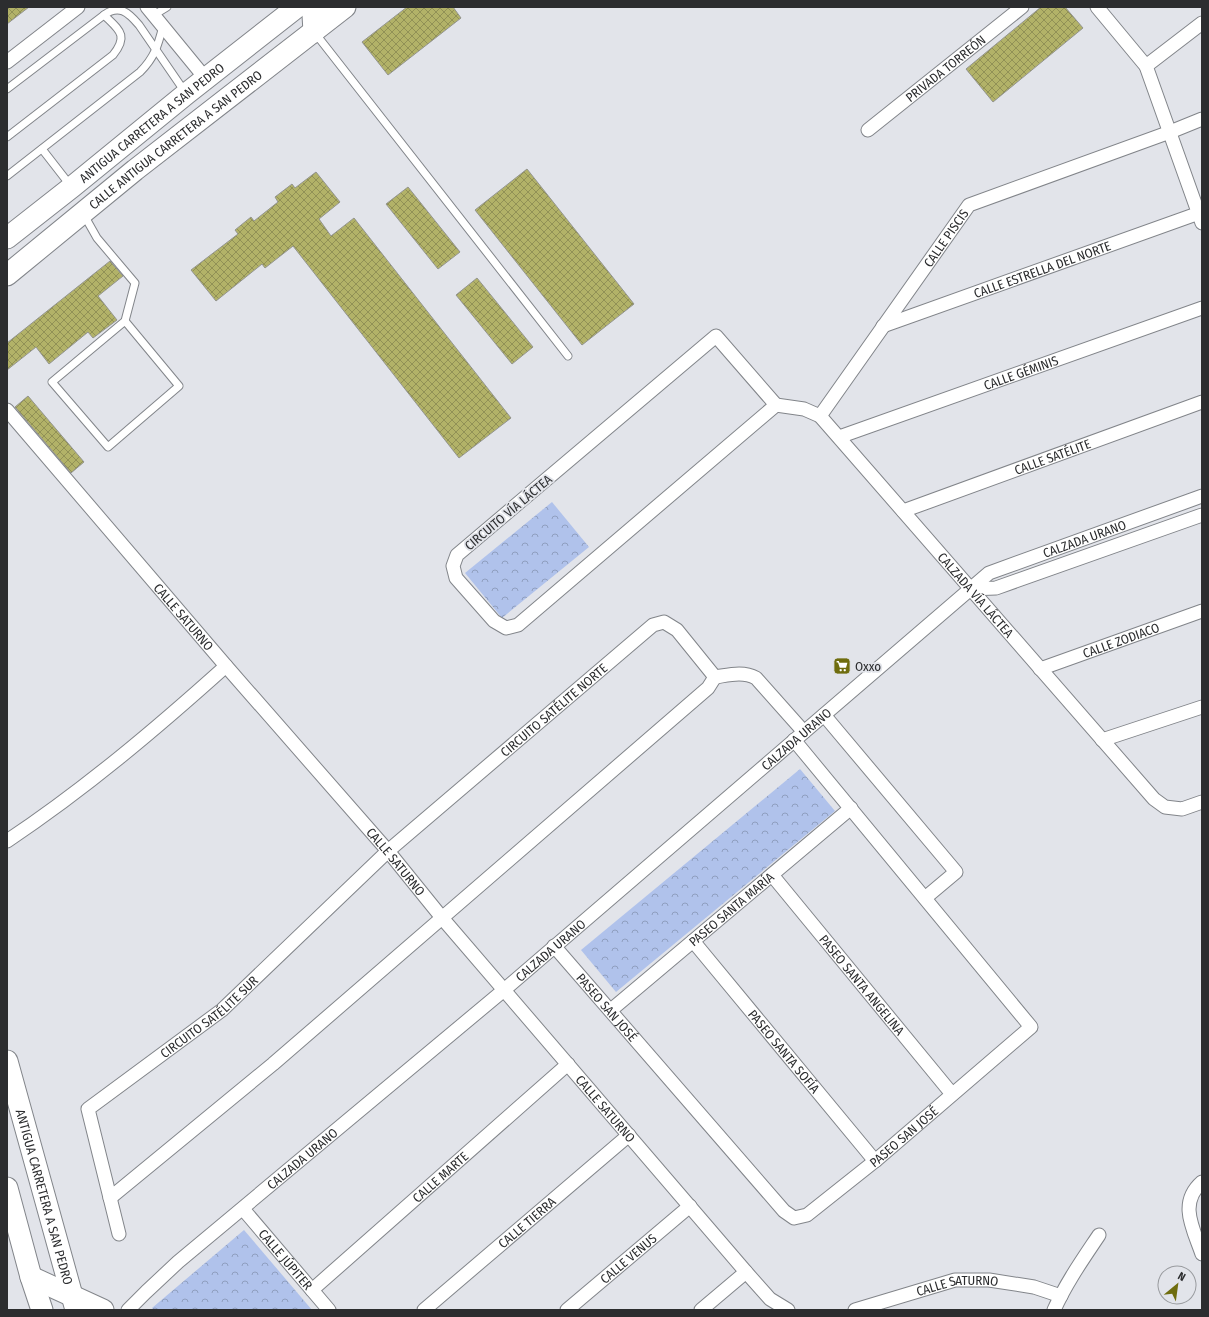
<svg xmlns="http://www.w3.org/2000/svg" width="1209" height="1317" font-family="'Fira Sans Condensed',sans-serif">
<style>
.park{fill:url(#park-crowns)}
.building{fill:url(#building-cross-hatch);stroke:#94958f}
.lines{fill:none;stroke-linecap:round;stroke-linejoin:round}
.lane-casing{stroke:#82858a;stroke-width:9}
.street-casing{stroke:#82858a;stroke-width:15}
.primary-casing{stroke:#82858a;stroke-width:23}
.lane{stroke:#fff;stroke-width:7}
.street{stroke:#fff;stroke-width:13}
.primary{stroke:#fff;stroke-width:21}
.labels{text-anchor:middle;stroke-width:3.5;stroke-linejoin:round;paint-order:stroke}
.street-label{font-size:13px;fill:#2c2d2f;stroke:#e2e4ea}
.poi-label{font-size:13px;fill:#2c2d2f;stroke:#e2e4ea;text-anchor:start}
</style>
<defs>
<pattern id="park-crowns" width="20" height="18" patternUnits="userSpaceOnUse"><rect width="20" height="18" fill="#b0c2eb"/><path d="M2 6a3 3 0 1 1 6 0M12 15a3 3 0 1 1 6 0" fill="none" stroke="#8f9ebf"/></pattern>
<pattern id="building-cross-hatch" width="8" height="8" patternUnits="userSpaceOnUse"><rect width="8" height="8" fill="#b2b268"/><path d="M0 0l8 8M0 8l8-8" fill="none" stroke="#919156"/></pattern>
</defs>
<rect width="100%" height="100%" fill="#e2e4ea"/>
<g class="park">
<path d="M552,502L589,547L502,618L465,573Z"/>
<path d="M800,769L835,811L616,992L581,950Z"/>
<path d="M244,1230L312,1310H154L152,1308Z"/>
</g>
<g class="building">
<path d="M7,7H29L7,24Z"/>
<path d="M407,7H453L461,18L388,75L362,42Z"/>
<path d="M1041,7H1065L1083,28L993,102L966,69Z"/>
<path d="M527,169L634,304L582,345L475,210Z"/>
<path d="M316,172L340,202L319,219L331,236L354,218L511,418L459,458L293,246L265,268L262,264L216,301L191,270L238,234L235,230L251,217L254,221L278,202L275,197L292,184L295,188Z"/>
<path d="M408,187L460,252L438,269L386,204Z"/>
<path d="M110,261L123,276L98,296L117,320L93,338L88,332L49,364L36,347L7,370V343Z"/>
<path d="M477,278L533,347L512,364L456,295Z"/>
<path d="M28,396L84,462L71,473L15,407Z"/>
</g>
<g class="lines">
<g class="lane-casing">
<g id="lane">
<path d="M154,15L167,7"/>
<path d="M315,33L568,356"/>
<path d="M7,89L104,15C119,4 128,12 139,25L185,92"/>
<path d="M7,137L113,55C129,35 119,30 104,15"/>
<path d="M42,149L70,185"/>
<path d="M7,176L140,72C155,57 158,45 163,26"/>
<path d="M84,215L97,238L135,283L125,321L52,382L108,447L179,386L125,321"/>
</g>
</g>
<g class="street-casing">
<g id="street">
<path d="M147,7L206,79"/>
<path d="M1097,7L1146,66L1202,223"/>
<path d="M7,62L78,7"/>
<path d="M1146,66L1202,23"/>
<path id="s1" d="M868,130L1022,7"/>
<path id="s2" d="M883,326L1202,212"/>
<path d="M716,336L776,405L518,625L506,628L494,621L456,578L453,566L457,555Z"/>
<path id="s3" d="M776,405L804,409L820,416L1154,799L1165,807L1182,809L1202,802"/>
<path id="s4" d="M7,410L226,666L388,851L443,919L746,1272L770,1299L788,1310"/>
<path id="s5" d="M820,416L969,205L1170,132L1202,119"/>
<path id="s6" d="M839,437L1202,308"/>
<path id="s7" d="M903,511L1202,402"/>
<path d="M970,589L996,588L1202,515"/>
<path id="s8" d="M1040,669L1202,611"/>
<path d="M715,677C729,675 743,671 756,678L804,732"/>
<path d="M824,715L956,872L925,898"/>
<path d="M1102,740L1202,707"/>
<path d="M7,841C85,789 157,728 226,666"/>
<path id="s9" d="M772,875L952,1094"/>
<path id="s10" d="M693,941L875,1161"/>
<path id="s11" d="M554,946L784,1211L794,1218L807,1215L875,1161L1031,1027L794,740"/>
<path id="s12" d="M611,1010L851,808"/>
<path d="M1202,1182C1178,1203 1193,1228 1202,1254"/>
<path d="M110,1198L273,1064L708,688L715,677"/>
<path id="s13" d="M243,1209L329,1310"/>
<path id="s14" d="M119,1234L88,1109L222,1010L388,851L653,625L664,622L677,630L715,677"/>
<path id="s15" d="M312,1290L568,1064"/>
<path id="s16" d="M128,1310L146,1292L178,1262L504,990L989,573L1202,496"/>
<path id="s17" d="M424,1310L629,1135"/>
<path id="s18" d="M567,1310L690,1206"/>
<path d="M701,1310L746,1272"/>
<path id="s19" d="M855,1310L955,1280H989L1034,1287L1061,1296"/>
<path d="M1054,1310C1066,1283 1083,1259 1099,1235"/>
</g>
</g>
<g class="primary-casing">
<g id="primary">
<path d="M314,32L313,15L319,7"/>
<path id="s20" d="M7,238L72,187L186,94L297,7"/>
<path id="s21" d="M7,275L135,170L345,7"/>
<path id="s22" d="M7,1061L76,1310"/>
<path d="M7,1188L31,1277L42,1310"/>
<path d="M31,1277L103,1310"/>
</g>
</g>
<use href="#lane" class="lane"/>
<use href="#street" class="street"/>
<use href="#primary" class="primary"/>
</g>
<defs>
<g id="supermarket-square" transform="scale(0.9)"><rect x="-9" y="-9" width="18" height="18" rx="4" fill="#6f6d0e" stroke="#e2e4ea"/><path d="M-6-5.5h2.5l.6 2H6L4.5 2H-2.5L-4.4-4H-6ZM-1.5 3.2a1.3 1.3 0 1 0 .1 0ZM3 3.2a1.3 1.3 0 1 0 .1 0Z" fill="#fff"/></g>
</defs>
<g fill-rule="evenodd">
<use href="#supermarket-square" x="842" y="666"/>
</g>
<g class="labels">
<g class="street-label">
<text dy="5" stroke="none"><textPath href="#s1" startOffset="99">PRIVADA TORREÓN</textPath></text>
<text dy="5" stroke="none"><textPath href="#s20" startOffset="185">ANTIGUA CARRETERA A SAN PEDRO</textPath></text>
<text dy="5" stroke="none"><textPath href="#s21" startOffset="216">CALLE ANTIGUA CARRETERA A SAN PEDRO</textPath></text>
<text dy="5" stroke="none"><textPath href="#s5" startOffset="218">CALLE PISCIS</textPath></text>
<text dy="5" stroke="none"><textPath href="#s2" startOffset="169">CALLE ESTRELLA DEL NORTE</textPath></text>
<text dy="5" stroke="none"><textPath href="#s6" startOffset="193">CALLE GÉMINIS</textPath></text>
<text dy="5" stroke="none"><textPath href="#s7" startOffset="159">CALLE SATÉLITE</textPath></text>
<text transform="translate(508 512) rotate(-40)" y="5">CIRCUITO VÍA LÁCTEA</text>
<text dy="5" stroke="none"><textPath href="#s16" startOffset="1235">CALZADA URANO</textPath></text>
<text dy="5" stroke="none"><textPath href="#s3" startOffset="283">CALZADA VÍA LÁCTEA</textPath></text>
<text dy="5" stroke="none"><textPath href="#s4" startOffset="272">CALLE SATURNO</textPath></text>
<text dy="5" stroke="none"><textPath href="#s8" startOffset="86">CALLE ZODIACO</textPath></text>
<text dy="5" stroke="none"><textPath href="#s14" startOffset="743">CIRCUITO SATÉLITE NORTE</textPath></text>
<text dy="5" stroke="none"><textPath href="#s16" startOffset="879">CALZADA URANO</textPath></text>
<text dy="5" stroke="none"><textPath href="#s4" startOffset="596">CALLE SATURNO</textPath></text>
<text dy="5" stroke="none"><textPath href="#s12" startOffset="157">PASEO SANTA MARÍA</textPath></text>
<text dy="5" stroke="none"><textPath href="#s16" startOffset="555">CALZADA URANO</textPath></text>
<text dy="5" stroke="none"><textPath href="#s9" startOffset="142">PASEO SANTA ANGELINA</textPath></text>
<text dy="5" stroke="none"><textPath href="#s11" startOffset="81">PASEO SAN JOSÉ</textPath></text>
<text dy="5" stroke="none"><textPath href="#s14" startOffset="281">CIRCUITO SATÉLITE SUR</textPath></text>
<text dy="5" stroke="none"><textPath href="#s10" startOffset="143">PASEO SANTA SOFÍA</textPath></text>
<text dy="5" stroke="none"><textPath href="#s4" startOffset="920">CALLE SATURNO</textPath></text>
<text dy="5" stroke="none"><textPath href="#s11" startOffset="501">PASEO SAN JOSÉ</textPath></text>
<text dy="5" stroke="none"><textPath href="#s16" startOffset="231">CALZADA URANO</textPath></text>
<text dy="5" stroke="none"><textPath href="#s15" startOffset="171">CALLE MARTE</textPath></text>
<text dy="5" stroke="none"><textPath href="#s22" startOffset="141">ANTIGUA CARRETERA A SAN PEDRO</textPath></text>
<text dy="5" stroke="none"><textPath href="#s17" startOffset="135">CALLE TIERRA</textPath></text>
<text dy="5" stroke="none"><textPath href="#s18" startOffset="80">CALLE VENUS</textPath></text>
<text dy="5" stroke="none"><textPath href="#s13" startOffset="66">CALLE JÚPITER</textPath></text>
<text dy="5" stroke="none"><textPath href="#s19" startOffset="106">CALLE SATURNO</textPath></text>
</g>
<g class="poi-label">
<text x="855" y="671">Oxxo</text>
</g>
</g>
<rect width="1209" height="1317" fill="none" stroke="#2c2d2f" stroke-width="16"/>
<g transform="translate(1177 1285) rotate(29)"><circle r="19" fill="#e2e4ea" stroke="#999b9f"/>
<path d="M0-3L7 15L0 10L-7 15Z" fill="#6f6d0e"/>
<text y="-6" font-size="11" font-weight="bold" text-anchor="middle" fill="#2c2d2f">N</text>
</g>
</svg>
